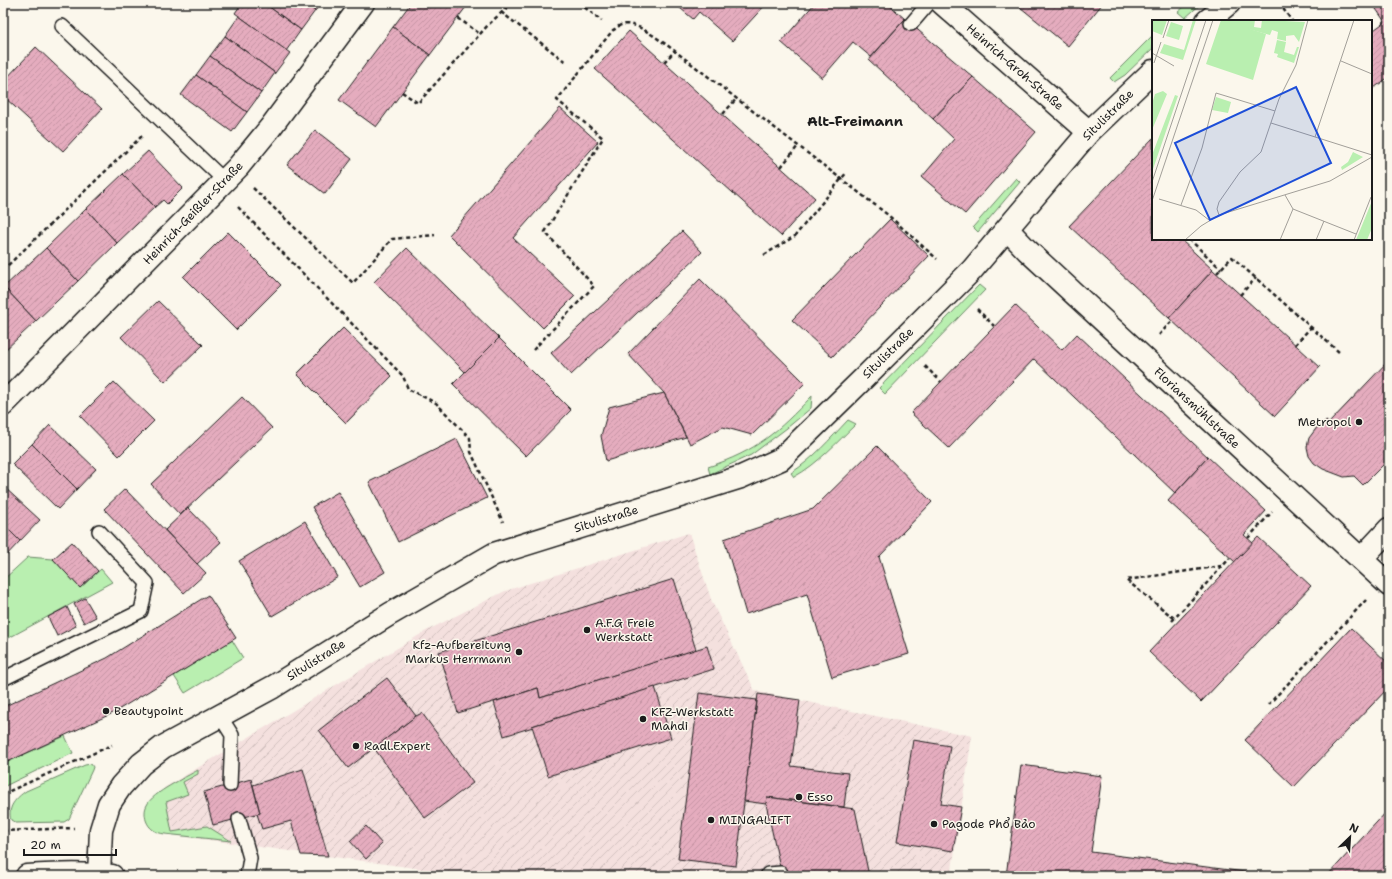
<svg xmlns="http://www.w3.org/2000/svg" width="1392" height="879" font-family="'Shantell Sans',sans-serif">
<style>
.industrial{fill:url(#industrial-furrows)}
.green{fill:#b9efb0;stroke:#6a8666}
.building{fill:url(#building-hatch);stroke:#1c1c1c}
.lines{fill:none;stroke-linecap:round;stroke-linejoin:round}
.lane-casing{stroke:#1c1c1c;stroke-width:16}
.street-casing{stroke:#1c1c1c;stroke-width:25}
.secondary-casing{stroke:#1c1c1c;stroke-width:25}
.path{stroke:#1c1c1c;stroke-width:2.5;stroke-dasharray:4 3;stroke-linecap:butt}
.lane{stroke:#fbf7ec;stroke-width:13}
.street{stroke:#fbf7ec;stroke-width:22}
.secondary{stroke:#fbf7ec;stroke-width:22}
.poi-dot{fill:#1c1c1c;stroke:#fbf7ec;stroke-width:1.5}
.labels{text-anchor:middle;stroke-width:3;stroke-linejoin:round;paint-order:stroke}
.street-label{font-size:12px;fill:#1c1c1c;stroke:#fbf7ec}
.poi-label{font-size:12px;fill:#1c1c1c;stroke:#fbf7ec;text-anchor:start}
.quarter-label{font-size:14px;font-weight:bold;fill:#1c1c1c;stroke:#fbf7ec}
.inset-road{fill:none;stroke:#a29f99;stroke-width:1}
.view{fill:#1d4ed8;fill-opacity:0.15;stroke:#1d4ed8;stroke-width:2}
.inset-edge{fill:none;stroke:#1c1c1c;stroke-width:2}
</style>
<defs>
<pattern id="industrial-furrows" width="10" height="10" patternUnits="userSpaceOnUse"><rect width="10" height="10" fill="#f4e0de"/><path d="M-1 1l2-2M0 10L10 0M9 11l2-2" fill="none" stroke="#d1c0be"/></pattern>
<pattern id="building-hatch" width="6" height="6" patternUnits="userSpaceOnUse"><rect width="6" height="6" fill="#e5acbe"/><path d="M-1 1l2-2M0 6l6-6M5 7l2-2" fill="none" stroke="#c493a3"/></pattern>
</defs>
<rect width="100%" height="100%" fill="#fbf7ec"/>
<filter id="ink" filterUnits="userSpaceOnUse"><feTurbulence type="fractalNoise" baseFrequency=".025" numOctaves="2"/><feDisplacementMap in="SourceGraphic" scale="8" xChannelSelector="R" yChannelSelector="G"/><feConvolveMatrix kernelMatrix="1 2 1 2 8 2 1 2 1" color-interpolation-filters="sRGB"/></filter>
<g filter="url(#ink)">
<path class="industrial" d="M689,533L712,602L755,691L972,736L951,876H474L172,835L164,788L426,631L505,591Z"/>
<g class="green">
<path d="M1189,3H1202L1185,18L1178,12Z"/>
<path d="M1153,35V48L1125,75L1114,82L1110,78Z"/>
<path d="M1016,178L1020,182L978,232L973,227Z"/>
<path d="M979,285L985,290L885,394L879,388Z"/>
<path d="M812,396L811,408L787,428L751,455L710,474L708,467C757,451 777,432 812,396Z"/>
<path d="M848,420L856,424C837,442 818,464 794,477L791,473C813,459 830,439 848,420Z"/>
<path d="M28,557L53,559L80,588L101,569L112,582L3,641V580Z"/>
<path d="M232,640L243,658L185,693L174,676Z"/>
<path d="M65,736L73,753L3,787V764Z"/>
<path d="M91,764L93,767L92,770L69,819L64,822L16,823L11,820C7,807 16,798 26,791L85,765Z"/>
<path d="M198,770V774L183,782L188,794L166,802L172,832L207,826L231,841L165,834C156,833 149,829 146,820C145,816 144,810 147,805C152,793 186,777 198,770Z"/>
</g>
<g class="building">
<path d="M242,3H264L301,30L286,51L235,13Z"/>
<path d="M264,3H305L315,11L301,30Z"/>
<path d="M305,3H321L315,11Z"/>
<path d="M411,3H469L430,55L393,27Z"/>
<path d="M674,3H767L732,41L699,12L693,19Z"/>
<path d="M815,3H887L905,19L871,57L853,42L822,78L781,42Z"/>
<path d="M1015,3H1103L1068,46Z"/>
<path d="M1372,3H1389V77L1371,90V32L1385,22Z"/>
<path d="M239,16L290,53L275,73L225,36Z"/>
<path d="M905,19L973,77L933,119L869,60Z"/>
<path d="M393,27L430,55L376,127L339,100Z"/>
<path d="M629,31L815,198L781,236L595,69Z"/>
<path d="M225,36L275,73L261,93L210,56Z"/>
<path d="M36,47L102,109L63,151L3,96V82Z"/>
<path d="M210,56L261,93L247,112L196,75Z"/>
<path d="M196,75L247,112L232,132L181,95Z"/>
<path d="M973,77L1036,132L965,214L922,177L954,139L933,119Z"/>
<path d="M560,108L598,142L513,238L575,296L543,328L449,235Z"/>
<path d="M315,130L352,159L325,194L287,165Z"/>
<path d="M1153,138V239H1180L1213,270L1169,318L1069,226Z"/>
<path d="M148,151L183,188L167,204L163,200L155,207L123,174Z"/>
<path d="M123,174L155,207L117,243L86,209Z"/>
<path d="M86,209L117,243L78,281L46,248Z"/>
<path d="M890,219L929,256L832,357L792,320Z"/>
<path d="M682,231L702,252L571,375L551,353Z"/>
<path d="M228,232L281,285L236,330L183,277Z"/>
<path d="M46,248L78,281L36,321L4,287Z"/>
<path d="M407,248L499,338L465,372L374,282Z"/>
<path d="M1213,270L1320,367L1275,416L1169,318Z"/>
<path d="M700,279L805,383L752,435L723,427L690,444L664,393L628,354Z"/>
<path d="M4,287L36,321L3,352V288Z"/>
<path d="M158,301L203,345L165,382L121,337Z"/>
<path d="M1015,305L1062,350L1077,334L1208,457L1175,493L1034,359L949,448L911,413Z"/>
<path d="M343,328L392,376L346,423L297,374Z"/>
<path d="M499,338L571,410L526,456L453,384Z"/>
<path d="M1389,360V459L1363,485L1354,476L1344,477L1323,469L1314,463L1309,456L1307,447L1309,438L1318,426L1320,427L1326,421L1329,423Z"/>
<path d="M114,382L154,421L119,456L80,416Z"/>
<path d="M664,393L686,437L606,461L601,436L609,407Z"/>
<path d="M242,397L272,428L180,515L151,484Z"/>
<path d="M50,425L96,469L77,489L32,444Z"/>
<path d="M457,439L487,498L398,542L369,482Z"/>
<path d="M32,444L77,489L58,509L12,464Z"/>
<path d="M877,446L932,502L879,557L909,654L832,677L807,594L746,614L724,539L813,509Z"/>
<path d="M1208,457L1266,511L1244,535L1253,543L1235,562L1168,501Z"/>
<path d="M3,486L40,520L20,541L3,524Z"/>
<path d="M125,489L206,573L184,593L104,509Z"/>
<path d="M338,492L385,572L360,587L312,507Z"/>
<path d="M188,508L221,542L197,564L165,530Z"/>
<path d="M305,521L338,577L272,616L239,561Z"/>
<path d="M3,524L20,541L3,559Z"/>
<path d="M1258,537L1311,586L1201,702L1149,652Z"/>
<path d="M72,542L98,571L80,588L53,559Z"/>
<path d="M674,579L696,650L540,698L538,688L458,713L439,652Z"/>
<path d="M208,595L236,638L113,713L3,764V707L107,658Z"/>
<path d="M85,598L96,617L84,623L74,604Z"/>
<path d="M67,607L76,626L57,636L48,617Z"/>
<path d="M1351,628L1389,664V687L1294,787L1245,740Z"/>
<path d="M707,646L714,669L532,726L533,727L504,736L494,702L538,688L540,698Z"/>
<path d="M387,678L416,716L348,768L319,730Z"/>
<path d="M655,687L671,738L548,776L532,726Z"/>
<path d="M699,693L757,700L736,866L678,859Z"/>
<path d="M758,694L800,700L791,766L848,773L844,807L767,797L766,804L744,801Z"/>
<path d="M422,713L473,783L425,818L374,748L416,716Z"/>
<path d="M913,740L950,746L941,804L961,807L953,851L897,842Z"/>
<path d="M1021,765L1102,776L1091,852L1276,876H1289H1006Z"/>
<path d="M303,769L328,856L301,855L291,821L262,829L257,814L260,813L253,785Z"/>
<path d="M251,779L260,813L213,825L204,792Z"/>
<path d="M767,797L855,809L869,876H782L766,804Z"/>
<path d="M1389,809V876H1327Z"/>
<path d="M366,826L382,844L366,859L350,841Z"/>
</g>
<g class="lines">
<g class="lane-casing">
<g id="lane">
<path d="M911,24L929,3"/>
<path d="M62,26L225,181"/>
<path d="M3,679L141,611L147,583L99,531"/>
<path d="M220,716L232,735L230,785"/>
<path d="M239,819L250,858L247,876"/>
<path d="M768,876V874L781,873"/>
</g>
</g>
<g class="street-casing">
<g id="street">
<path d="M942,3L1089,132"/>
<path d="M1207,21L1229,3"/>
<path d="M1007,229L1027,250L1389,585"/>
<path d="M3,405L238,167L270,128L363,3"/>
<path d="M1361,559L1389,529"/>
<path d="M99,875L101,830L109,804L121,786L141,764L163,747L273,687L390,614L494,554L741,477L781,459L863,379L972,270L1089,132L1153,71"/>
</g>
</g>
<g class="secondary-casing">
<path id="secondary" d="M27,876C55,874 84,873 112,876"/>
</g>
<g class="path">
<path d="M579,3L602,21"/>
<path d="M623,3L624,6"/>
<path d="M1279,3L1292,21"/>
<path d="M501,12L567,63"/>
<path d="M458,18L480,34"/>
<path d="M664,62L675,51"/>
<path d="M402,92L418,103L489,24L512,3"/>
<path d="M723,114L737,98"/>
<path d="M781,167L798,146"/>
<path d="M253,188L353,283L392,239L435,235"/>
<path d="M238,207L403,376L408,389L436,403L470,438L471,452L503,522"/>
<path d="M1189,239L1221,269"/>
<path d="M764,255L795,236L847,172"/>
<path d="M3,270L144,134"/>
<path d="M1217,273L1232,257L1340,353"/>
<path d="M1240,295L1256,278"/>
<path d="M977,309L994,326"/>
<path d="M1159,335L1172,321"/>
<path d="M1295,345L1311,327"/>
<path d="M533,350L594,286L545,232L603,138L557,100L613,30C616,29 618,26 621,25C635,20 656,38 667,45L888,215L937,259"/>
<path d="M925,366L941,382"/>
<path d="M1248,538L1272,512"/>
<path d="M1174,618L1126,580L1222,566"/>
<path d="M1172,621L1230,558"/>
<path d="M1268,705L1366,600"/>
<path d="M3,794L112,745"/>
<path d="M3,831L74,828"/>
</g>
<use href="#lane" class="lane"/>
<use href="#street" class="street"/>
<use href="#secondary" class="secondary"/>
</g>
</g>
<g class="poi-dot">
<circle cx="1359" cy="422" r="4"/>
<circle cx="587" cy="630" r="4"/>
<circle cx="519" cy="652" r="4"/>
<circle cx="106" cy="711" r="4"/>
<circle cx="643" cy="719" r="4"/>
<circle cx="356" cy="746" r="4"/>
<circle cx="799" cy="797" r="4"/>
<circle cx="711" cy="820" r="4"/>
<circle cx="934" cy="824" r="4"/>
</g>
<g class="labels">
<g class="street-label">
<text transform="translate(1015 67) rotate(41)" y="4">Heinrich-Groh-Straße</text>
<text transform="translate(1108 115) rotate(-45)" y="4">Situlistraße</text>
<text transform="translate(193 213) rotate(-46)" y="4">Heinrich-Geißler-Straße</text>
<text transform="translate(888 353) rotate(-45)" y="4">Situlistraße</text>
<text transform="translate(1197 408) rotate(43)" y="4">Floriansmühlstraße</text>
<text transform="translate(606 519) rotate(-17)" y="4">Situlistraße</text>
<text transform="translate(316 660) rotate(-32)" y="4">Situlistraße</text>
</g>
<g class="poi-label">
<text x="1351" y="426" text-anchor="end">Metropol</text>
<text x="595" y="627">A.F.G Freie<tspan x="595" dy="14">Werkstatt</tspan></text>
<text x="511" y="649" text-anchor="end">Kfz-Aufbereitung<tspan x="511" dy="14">Markus Herrmann</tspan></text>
<text x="114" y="715">Beautypoint</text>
<text x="651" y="716">KFZ-Werkstatt<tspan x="651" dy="14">Mahdi</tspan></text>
<text x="364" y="750">Radl.Expert</text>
<text x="807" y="801">Esso</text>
<text x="719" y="824">MINGALIFT</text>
<text x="942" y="828">Pagode Phổ Bảo</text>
</g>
<g class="quarter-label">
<text x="855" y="126">Alt-Freimann</text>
</g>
</g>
<g transform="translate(1152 20)">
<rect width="220" height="220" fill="#fbf7ec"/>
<path d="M0,0H15L10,15L0,11ZM41,0H44L31,40L8,33L12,24L32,30ZM69,0H100L98,9L114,14L101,60L54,44ZM19,2L31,6L27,20L14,16ZM125,20L134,22L132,32L142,35L145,27H147L142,43L125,37L126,34L122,33ZM11,71L15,74L0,110V84L3,74ZM23,75L26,76L0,152V135ZM201,132L211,137L190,150L189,147L196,142Z" fill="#b9efb0"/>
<path d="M98,0H103L102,7L109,8L110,0L153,2L147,22L142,15L134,16V21L125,19L126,12L120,10L118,15L96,9ZM220,181V208L215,220H204Z" fill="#b9efb0"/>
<path d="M64,77L79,82L76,93L60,90Z" fill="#b9efb0"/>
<path class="inset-road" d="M11,18L17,0M0,33L22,46M189,41L220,54M2,43L9,22M119,103L220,135M163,117L202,0M0,162L54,0M7,179L44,190L57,200M0,181L61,0M29,185L50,128L64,73L123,91M141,189L204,214M67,195L65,189L67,182L88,152L109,132L127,79L144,45L156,0M33,220L49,206L67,195L178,161L220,137M128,220L141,189L133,175M164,220L172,201M202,220L219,177"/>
<path class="view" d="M144,67L179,143L58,200L23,123Z"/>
<rect width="220" height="220" class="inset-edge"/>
</g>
<rect width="1392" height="879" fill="none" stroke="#fbf7ec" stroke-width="16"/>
<rect x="8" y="8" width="1376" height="863" fill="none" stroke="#1c1c1c" stroke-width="1.5" filter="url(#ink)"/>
<g transform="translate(1350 837) rotate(25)" stroke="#fbf7ec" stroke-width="3" paint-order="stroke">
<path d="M0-3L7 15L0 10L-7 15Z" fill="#1c1c1c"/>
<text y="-6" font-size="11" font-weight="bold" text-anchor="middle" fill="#1c1c1c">N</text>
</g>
<path d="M24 849v6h92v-6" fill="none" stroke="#1c1c1c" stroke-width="2"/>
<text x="30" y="849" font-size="12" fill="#1c1c1c" stroke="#fbf7ec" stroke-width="3" paint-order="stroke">20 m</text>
</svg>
